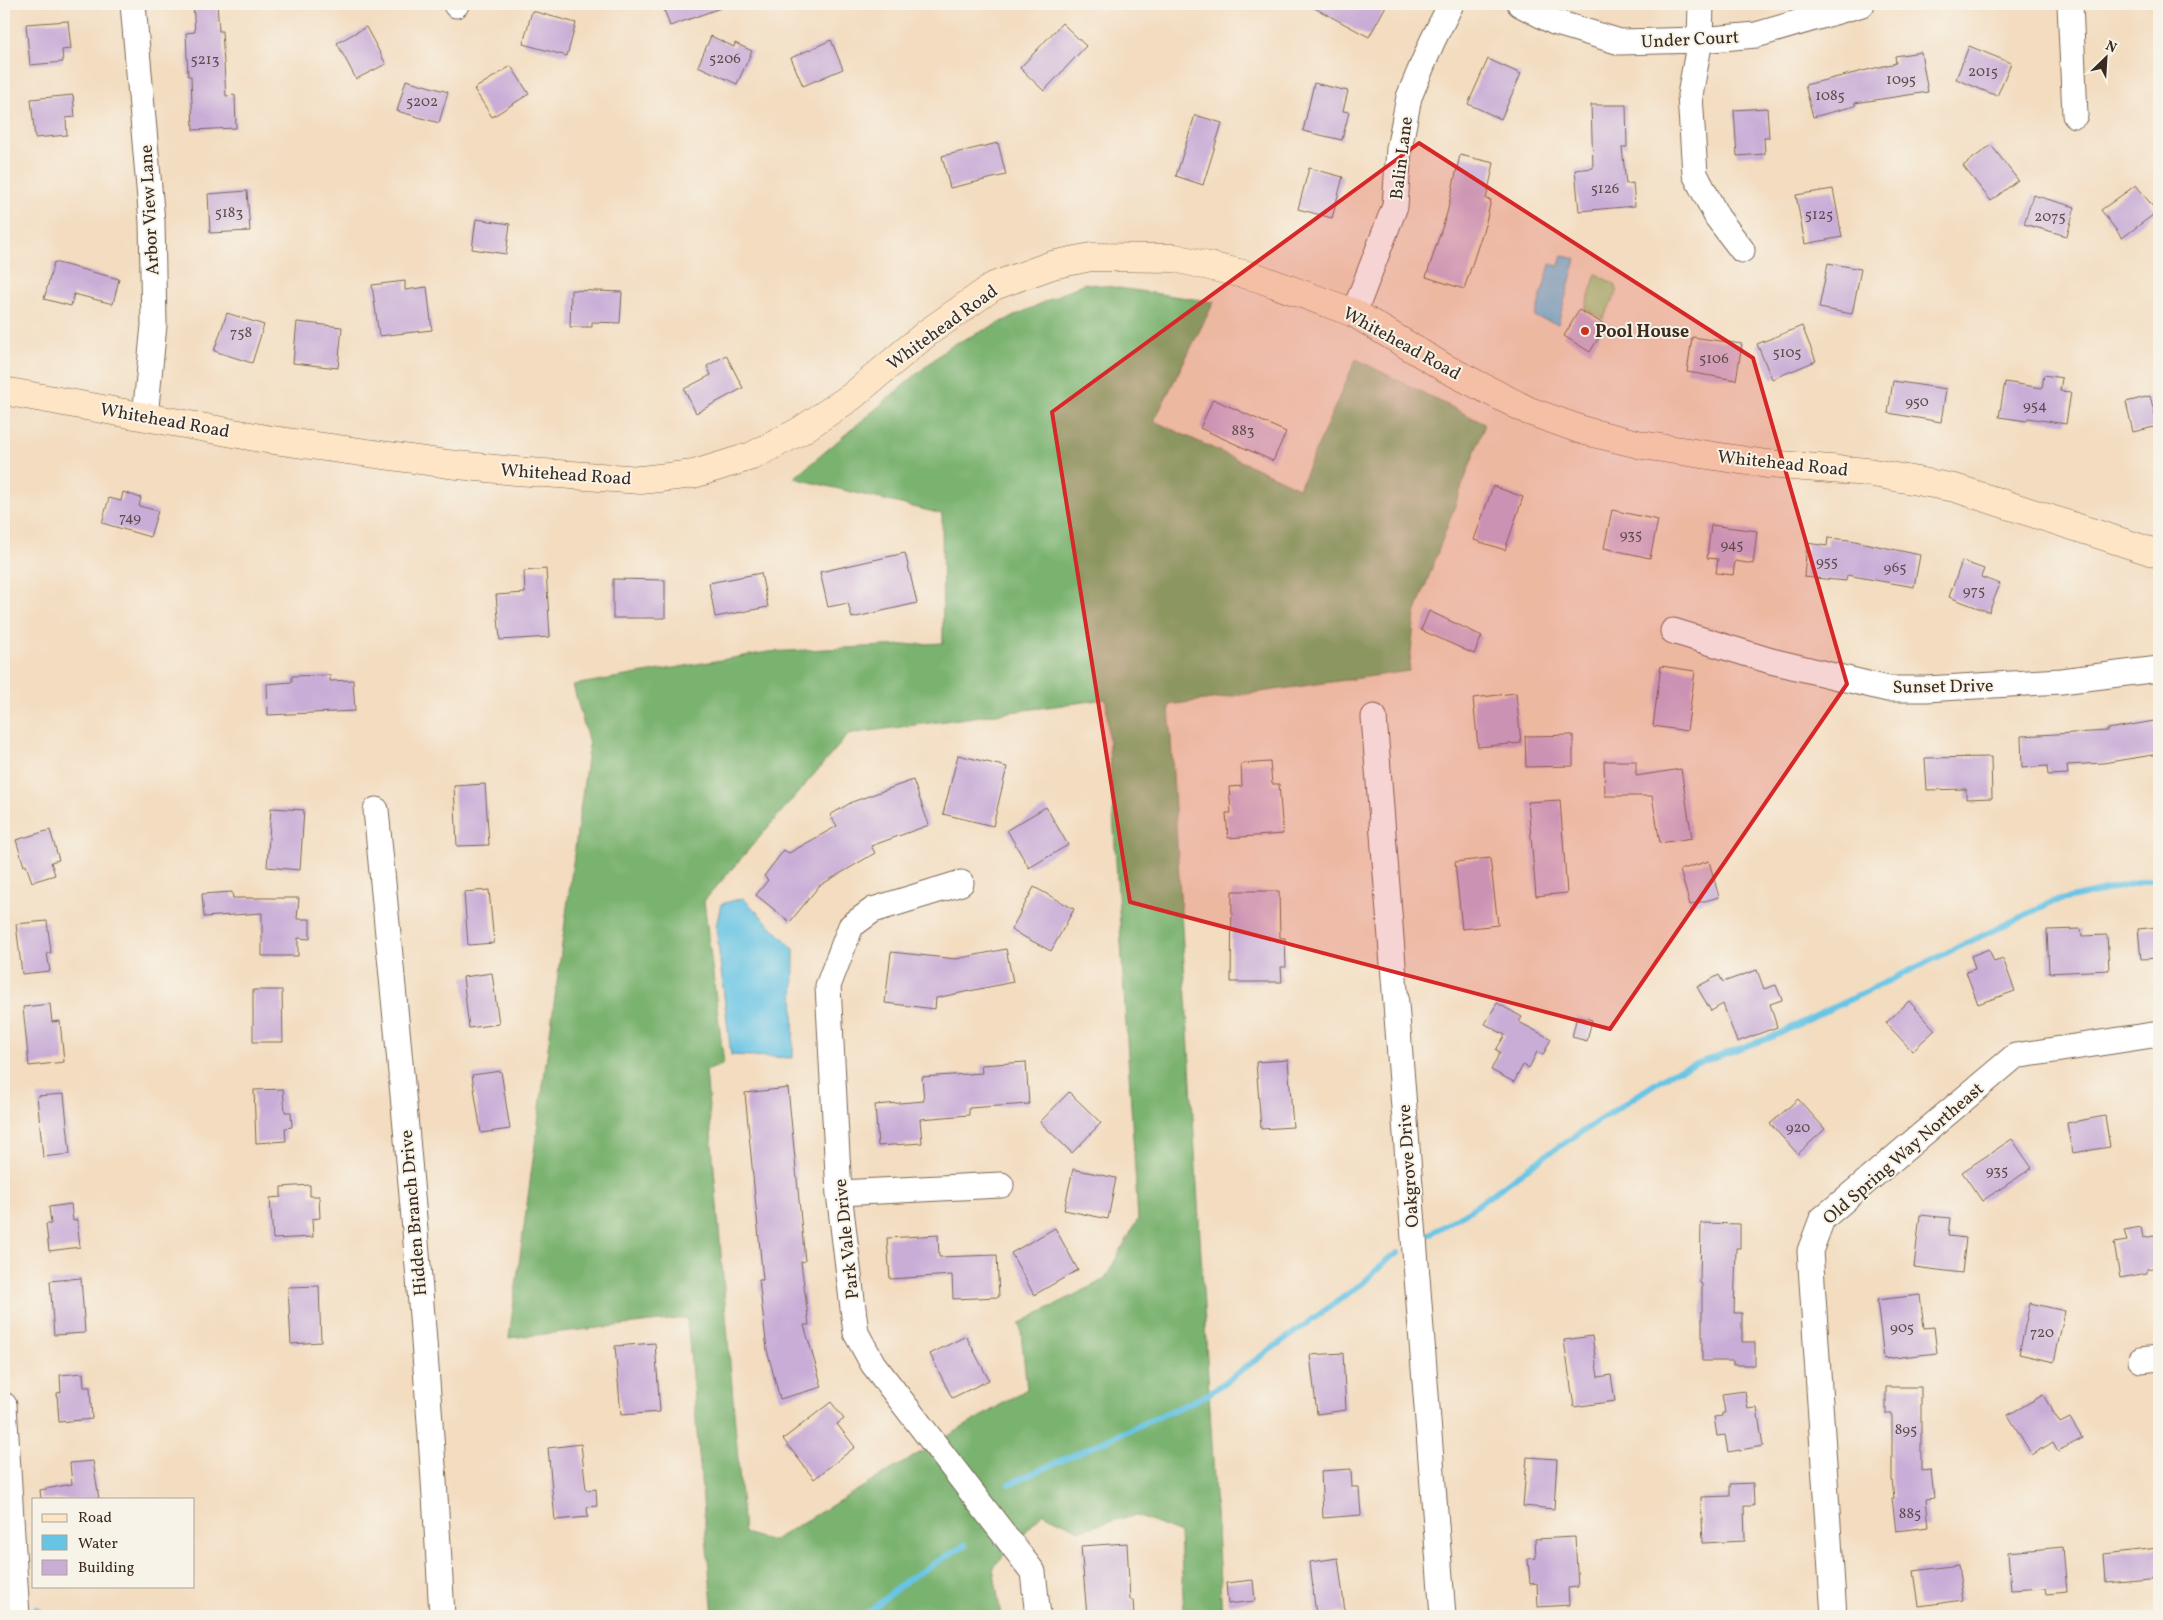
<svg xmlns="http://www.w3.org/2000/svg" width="2163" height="1620" font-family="Vollkorn,serif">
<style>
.green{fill:#99d082;stroke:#6a7d50}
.forest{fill:#7ab270;stroke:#5a6e47;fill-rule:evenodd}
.water{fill:#67c4e5;stroke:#517782}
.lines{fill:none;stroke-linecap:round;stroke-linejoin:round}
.stream{stroke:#67c4e5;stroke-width:6}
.building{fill:#c9add7}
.street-casing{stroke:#7b6856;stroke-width:27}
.secondary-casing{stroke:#7b6856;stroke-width:29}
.street{stroke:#fff;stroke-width:25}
.secondary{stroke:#fde5c5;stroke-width:28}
.marked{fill:#d62828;fill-opacity:0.2;stroke:#d62828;stroke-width:4;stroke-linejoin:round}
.poi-dot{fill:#c8321e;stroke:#f7f3e8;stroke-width:2}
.labels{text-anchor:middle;stroke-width:4;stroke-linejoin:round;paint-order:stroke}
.number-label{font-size:15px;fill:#5e4b4c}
.street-label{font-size:18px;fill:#3b2a1e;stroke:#f7f3e8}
.poi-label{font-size:18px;font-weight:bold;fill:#3b2a1e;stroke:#f7f3e8;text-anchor:start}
</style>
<rect width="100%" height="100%" fill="#f7f3e8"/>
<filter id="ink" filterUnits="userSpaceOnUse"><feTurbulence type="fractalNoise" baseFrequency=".02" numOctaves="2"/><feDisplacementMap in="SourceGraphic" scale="10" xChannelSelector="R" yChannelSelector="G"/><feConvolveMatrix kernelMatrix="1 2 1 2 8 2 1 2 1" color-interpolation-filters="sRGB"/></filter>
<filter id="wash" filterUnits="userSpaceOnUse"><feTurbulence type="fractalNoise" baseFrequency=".0096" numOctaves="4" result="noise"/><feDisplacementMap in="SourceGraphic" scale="20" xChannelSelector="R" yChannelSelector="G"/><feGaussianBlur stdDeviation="1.12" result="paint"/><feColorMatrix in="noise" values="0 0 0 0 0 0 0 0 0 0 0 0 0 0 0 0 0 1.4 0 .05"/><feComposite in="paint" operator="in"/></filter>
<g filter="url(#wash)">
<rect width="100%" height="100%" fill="#f3dcbf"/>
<path class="green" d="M1596,274L1616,285L1615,288L1618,290L1603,319L1585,309Z"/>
<path class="forest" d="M1085,283L1214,302L1154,421L1299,488L1356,359L1485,424L1415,614L1409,671L1169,705L1222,1616H1184L1180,1533L1134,1515L1080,1530L1043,1513L993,1567L1001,1616H713L687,1318L509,1338L589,744L573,685L768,652L943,643L942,514L794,478L950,346ZM1106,699L1138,1219L1105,1279L1020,1323L1027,1389L772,1541L744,1533L706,1071L724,1064L704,901L849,734Z"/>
<g class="water">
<path d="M1562,255L1576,259L1558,324L1535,317L1550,264L1559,266Z"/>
<path d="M743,898L794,949L793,1058L731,1055L716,927L721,904Z"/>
</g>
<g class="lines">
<g class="stream">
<path d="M1430,1234L1472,1209L1543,1157L1673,1072L1772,1037L2052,902L2159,878"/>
<path d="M1009,1484L1207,1395L1363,1283L1389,1258L1398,1253"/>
<path d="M36,1609L45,1616"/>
<path d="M864,1616L907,1580L965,1545"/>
</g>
</g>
<g id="blocks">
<g class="building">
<path d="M193,4H217L219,31H222L226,96L235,95L236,128L193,130L191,76H188L186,33L195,32Z"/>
<path d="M662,4H726V6L670,26Z"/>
<path d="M1307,4H1387L1369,37Z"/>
<path d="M532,11L576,23L567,56L523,44Z"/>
<path d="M68,21L71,49L62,50L63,62L30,65L26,24Z"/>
<path d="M1062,23L1086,46L1044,91L1020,68Z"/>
<path d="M366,27L386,64L356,79L337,43Z"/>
<path d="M711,36L734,47L735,43L752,51L737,84L698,66Z"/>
<path d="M831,40L843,69L803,86L791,58Z"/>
<path d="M1969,46L2011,63L1997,96L1956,79Z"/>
<path d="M1921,52L1928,92L1855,103V106L1813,117L1805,85L1896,63L1895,56Z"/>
<path d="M1488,59L1521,74L1501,119L1468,104Z"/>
<path d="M511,66L529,94L492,117L474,89Z"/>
<path d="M406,80L448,92L439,123L397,111Z"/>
<path d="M1314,83L1348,91L1343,111L1349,112L1342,140L1303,131Z"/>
<path d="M73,95L75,117L66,118L67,135L35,138L31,99Z"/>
<path d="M1591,105H1626L1627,147H1622L1626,184L1633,183L1635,206L1579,211L1575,170L1593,168Z"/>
<path d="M1767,108L1769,138H1764L1765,154L1737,156L1734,110Z"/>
<path d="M1195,115L1222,123L1203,185L1176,176Z"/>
<path d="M998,143L1006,175L950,188L942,156Z"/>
<path d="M1991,145L2018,180L1991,201L1963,166Z"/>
<path d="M1460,155L1494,163L1486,199L1491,200L1486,222L1464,289L1426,277L1447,213Z"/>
<path d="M1309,168L1343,177L1332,218L1298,209Z"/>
<path d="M2136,185L2157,212L2122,238L2101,210Z"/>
<path d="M1833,189L1842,237L1805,244L1796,195Z"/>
<path d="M247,191L250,231L210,233L208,194Z"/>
<path d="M2033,195L2075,207L2067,236L2024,224Z"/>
<path d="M476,219L510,224L506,254L472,249Z"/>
<path d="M54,262L119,279L113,304L74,294L71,306L44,299Z"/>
<path d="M1828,263L1861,269L1852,314L1819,308Z"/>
<path d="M405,281V290L427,287L432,330L379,336L372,285Z"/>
<path d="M571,290L622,292L620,323L592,322V327H570Z"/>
<path d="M1579,310L1606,325L1590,352L1564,336Z"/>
<path d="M227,313L264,325L252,363L214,351Z"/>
<path d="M297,322L342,327L338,368L293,363Z"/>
<path d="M1802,326L1816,361L1772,379L1757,344Z"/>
<path d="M1692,337L1742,344L1736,380L1687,372Z"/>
<path d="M726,355L743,388L696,413L684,389L711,375L707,366Z"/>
<path d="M2044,375L2062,378L2060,391L2071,392L2066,424L2028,418L2027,421L1999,417L2005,382L2042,388Z"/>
<path d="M1893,381L1946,389L1941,422L1888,413Z"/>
<path d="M2150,396L2158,426L2133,432L2126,402Z"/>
<path d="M1213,399L1286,432L1273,461L1200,428Z"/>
<path d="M1493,486L1523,497L1505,550L1474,540Z"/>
<path d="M123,492L141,498L139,506L158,511L150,537L102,523L109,498L121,501Z"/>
<path d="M1612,510L1658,520L1650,558L1604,548Z"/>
<path d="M1711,525L1757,531L1753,564L1735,561L1733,575L1716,573L1718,559L1707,558Z"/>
<path d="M1828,538L1850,540L1920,555L1914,587L1847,575L1846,581L1804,577L1807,543L1827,546Z"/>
<path d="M905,553L917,603L852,618L848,603L828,607L820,572Z"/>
<path d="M1962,561L1984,569L1981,577L2000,584L1989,612L1949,597Z"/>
<path d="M546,569L550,637L500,640L496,595L525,593L524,571Z"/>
<path d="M761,573L768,607L715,617L709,583Z"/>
<path d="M613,579L665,580V618H613Z"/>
<path d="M1429,611L1482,636L1474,654L1421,630Z"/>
<path d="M1661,666L1695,671L1687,731L1653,726Z"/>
<path d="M330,675V681L353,680L355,711L268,715L267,684L292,682V676Z"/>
<path d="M1516,693L1521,743L1478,747L1473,698Z"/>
<path d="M2154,721L2159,754L2103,763L2067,765L2068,774L2048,775L2047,766L2022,768L2021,736L2108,731V729Z"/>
<path d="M1573,735V766L1526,767L1525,736Z"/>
<path d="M958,755L1007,767L993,826L943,814Z"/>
<path d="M1991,757L1992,798L1966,799V789L1927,790L1925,758Z"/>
<path d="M1604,761H1636V776L1681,769L1692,838L1660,843L1652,796H1605Z"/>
<path d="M1270,762L1272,784H1279L1283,834L1228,838L1226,813H1231L1229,787L1242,786L1241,764Z"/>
<path d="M913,780L929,825L871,846L875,853L819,886L790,922L756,895L768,880L764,876L784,850L789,853L837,826L830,815L852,802Z"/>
<path d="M485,784L489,845L457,846L454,786Z"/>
<path d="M1560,800L1567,893L1536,896L1528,802Z"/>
<path d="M1046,807L1068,845L1029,868L1007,830Z"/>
<path d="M271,808L304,810L300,870L267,867Z"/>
<path d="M50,830L59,860L51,862L55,875L32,882L26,865L24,866L16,840Z"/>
<path d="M1490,858L1498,925L1462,929L1455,862Z"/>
<path d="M1709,861L1719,897L1690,905L1680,870Z"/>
<path d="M1034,887L1074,909L1051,951L1011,930Z"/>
<path d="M489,890L494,943L468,945L464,892Z"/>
<path d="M1232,891H1279L1280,938H1285L1286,967H1281L1282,982H1231Z"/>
<path d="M232,892L233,898H299L297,919H310V939L298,938V956H262V913L204,917L202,894Z"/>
<path d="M47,921L51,953H47L50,971L22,974L16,924Z"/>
<path d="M2159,927V958L2141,959L2138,929Z"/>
<path d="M2081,929L2082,936L2107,935L2109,970L2049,973L2047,930Z"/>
<path d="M1006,949L1013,982L936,998L935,1009L885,1003L891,952L956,959Z"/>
<path d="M1989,949L1994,962L2003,959L2015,991L1978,1004L1966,972L1975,969L1971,956Z"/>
<path d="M1757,970L1764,989L1776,985L1782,1000L1770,1004L1777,1027L1737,1042L1723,1004L1711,1011L1697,987L1719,975L1723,982Z"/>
<path d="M492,973L499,1024L469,1028L463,977Z"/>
<path d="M253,990H282L283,1042H253Z"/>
<path d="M1909,1001L1935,1030L1912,1051L1886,1023Z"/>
<path d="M1497,1003L1522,1017L1519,1022L1551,1039L1543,1055L1537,1052L1529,1068L1523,1065L1514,1082L1491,1070L1500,1052L1496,1050L1505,1035L1485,1024Z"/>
<path d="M50,1004L52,1022L60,1021L64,1062L29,1066L23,1007Z"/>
<path d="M1577,1016L1592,1020L1587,1041L1572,1037Z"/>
<path d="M1288,1060L1293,1127L1261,1129L1256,1062Z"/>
<path d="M1026,1062L1029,1104L969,1108V1115L920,1119L922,1143L878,1146L875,1105L924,1101L922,1077L982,1073L981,1065Z"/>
<path d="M501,1071L510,1129L481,1133L472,1075Z"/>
<path d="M788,1088L805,1261L801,1262L809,1325H804L822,1387L780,1399L767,1350L759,1280H763L745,1093Z"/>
<path d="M283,1089L285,1112H291L292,1127L285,1128L286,1141L256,1143L254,1090Z"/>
<path d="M1069,1092L1101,1123L1072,1153L1040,1122Z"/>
<path d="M64,1094L70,1154L43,1157L37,1096Z"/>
<path d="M1798,1099L1825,1129L1798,1154L1770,1124Z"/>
<path d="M2105,1116L2110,1147L2072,1153L2067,1123Z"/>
<path d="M2012,1139L2032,1168L1982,1201L1962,1172Z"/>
<path d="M1073,1169L1116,1178L1108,1219L1064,1210Z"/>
<path d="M310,1185V1196H319L320,1218L312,1219L313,1237L273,1239L270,1198L281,1197V1187Z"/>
<path d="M71,1204L73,1221L77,1220L80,1247L49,1251L46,1224H51L49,1207Z"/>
<path d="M1920,1215L1950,1218L1948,1236L1966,1238L1962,1273L1914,1267Z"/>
<path d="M1701,1223L1740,1224V1248H1736L1734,1313H1742V1342H1755V1365H1733V1361H1702V1284L1700,1283Z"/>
<path d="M2141,1227L2143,1238L2159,1235V1267L2147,1269V1273L2120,1278L2114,1243L2127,1241L2124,1230Z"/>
<path d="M1055,1228L1078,1270L1034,1295L1011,1253Z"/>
<path d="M938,1235L939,1257L997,1255L999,1297L953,1299L952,1275L890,1279L887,1238Z"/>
<path d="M81,1278L85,1333L54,1335L50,1281Z"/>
<path d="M319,1286L321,1342L291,1344L288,1287Z"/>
<path d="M1920,1295L1924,1328L1934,1327L1937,1353L1884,1359L1877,1300Z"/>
<path d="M2030,1303L2065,1311L2054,1362L2019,1354Z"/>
<path d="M966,1336L989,1380L952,1398L930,1354Z"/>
<path d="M1592,1336L1598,1377L1611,1375L1615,1401L1574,1407L1564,1340Z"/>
<path d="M655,1343L660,1412L621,1415L615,1346Z"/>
<path d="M1343,1353L1346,1410L1317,1414L1310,1355Z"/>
<path d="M83,1373L84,1387H90L92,1419L59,1422L57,1393L61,1392L60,1375Z"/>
<path d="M1886,1387H1921V1471L1931,1470L1934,1498L1926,1499L1929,1527L1896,1531L1892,1498H1894L1892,1479V1414H1886Z"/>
<path d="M1745,1391L1748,1409L1757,1408L1763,1446L1728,1452L1725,1435L1717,1436L1714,1417L1722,1416V1413H1725L1722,1394Z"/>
<path d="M2043,1395L2060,1423L2070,1418L2082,1438L2058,1451L2053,1442L2032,1455L2008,1415Z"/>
<path d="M831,1402L844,1419L837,1424L855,1447L814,1479L783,1439Z"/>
<path d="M581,1444L586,1490L596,1489L597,1506L587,1507L588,1517L555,1520L548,1448Z"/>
<path d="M1527,1457L1557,1459L1554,1509L1523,1506Z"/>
<path d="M93,1461L99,1499H41L40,1490L72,1484L70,1463Z"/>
<path d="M1351,1469L1352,1487H1359L1361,1515L1323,1518L1321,1471Z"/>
<path d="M1753,1483L1754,1506H1744L1745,1541L1703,1543L1701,1497L1730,1496V1484Z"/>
<path d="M1575,1537L1578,1587L1568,1588L1569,1605L1538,1607L1537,1583L1530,1584L1528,1559L1536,1558L1535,1539Z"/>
<path d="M1127,1543L1130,1600H1133L1134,1616H1087L1081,1546Z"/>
<path d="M2063,1547L2067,1592L2047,1594L2046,1588L2011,1590L2008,1552Z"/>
<path d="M2158,1548L2159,1578L2106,1583L2104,1554Z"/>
<path d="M1338,1558L1345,1612L1316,1616L1310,1562Z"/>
<path d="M1958,1565L1963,1600L1919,1606L1914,1571Z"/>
<path d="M1253,1580L1255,1601L1228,1604L1226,1583Z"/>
</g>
</g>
</g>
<g filter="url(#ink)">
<use href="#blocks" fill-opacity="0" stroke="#7b6856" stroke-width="1"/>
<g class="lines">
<g class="street-casing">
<g id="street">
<path d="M133,4L152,222L154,325L145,417"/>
<path d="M456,4V5"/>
<path d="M1520,4L1554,22L1620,42L1700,40L1756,35L1862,4"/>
<path d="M1701,4L1700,40L1690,95L1695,174L1717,217L1742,250"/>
<path d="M2070,4L2075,115"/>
<path d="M1354,313L1395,206L1399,149L1409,97L1432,42L1451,4"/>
<path d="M1673,631L1771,661L1888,689H1926L2061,681L2159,669"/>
<path d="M1374,717L1443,1616"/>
<path d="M376,810C402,1078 428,1347 442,1616"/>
<path d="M961,883L873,910L851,926L828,986L839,1193L856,1333L873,1364L1033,1572L1038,1616"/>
<path d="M839,1193L1001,1185"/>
<path d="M2141,1360L2159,1358"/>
<path d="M4,1405L17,1616"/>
<path d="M1834,1616L1810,1251L1822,1219L2015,1056L2159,1034"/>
</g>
</g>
<g class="secondary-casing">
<path id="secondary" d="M4,391L266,439L448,464L516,471L641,480L694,474L752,456L800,431L851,397L927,333L994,286L1052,265L1091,257L1175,258L1256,277L1354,313L1445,368L1529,411L1585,431L1642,445L1767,464L1868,472L1955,488L2159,554"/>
</g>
<use href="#street" class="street"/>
<use href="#secondary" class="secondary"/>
</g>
</g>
<path class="marked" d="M1419,143L1753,358L1847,684L1610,1029L1130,902L1052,412Z"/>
<circle class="poi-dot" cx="1585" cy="331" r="5"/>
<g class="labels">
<g class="number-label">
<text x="725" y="63">5206</text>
<text x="205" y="64">5213</text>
<text x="1983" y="76">2015</text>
<text x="1901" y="84">1095</text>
<text x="1830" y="100">1085</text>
<text x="422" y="106">5202</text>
<text x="1605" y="193">5126</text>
<text x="229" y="217">5183</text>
<text x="1819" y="219">5125</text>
<text x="2050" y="221">2075</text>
<text x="241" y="337">758</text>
<text x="1787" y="357">5105</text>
<text x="1714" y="363">5106</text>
<text x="1917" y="406">950</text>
<text x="2035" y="410">954</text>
<text x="1243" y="435">883</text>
<text x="130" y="522">749</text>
<text x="1631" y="539">935</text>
<text x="1732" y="549">945</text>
<text x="1827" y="566">955</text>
<text x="1895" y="572">965</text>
<text x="1974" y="595">975</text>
<text x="1798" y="1132">920</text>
<text x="1997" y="1175">935</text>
<text x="1902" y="1332">905</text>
<text x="2042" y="1337">720</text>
<text x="1906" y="1434">895</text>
<text x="1910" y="1518">885</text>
</g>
<g class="street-label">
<text transform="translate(1690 39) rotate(-3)" y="6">Under Court</text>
<text transform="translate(1401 158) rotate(-83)" y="6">Balin Lane</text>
<text transform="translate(149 210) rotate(-93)" y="6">Arbor View Lane</text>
<text transform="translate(942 327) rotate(-36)" y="6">Whitehead Road</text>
<text transform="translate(1402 343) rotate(29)" y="6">Whitehead Road</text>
<text transform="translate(165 420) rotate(10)" y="6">Whitehead Road</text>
<text transform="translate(1783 463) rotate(6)" y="6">Whitehead Road</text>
<text transform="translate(566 474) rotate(4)" y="6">Whitehead Road</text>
<text transform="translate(1943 686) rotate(-1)" y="6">Sunset Drive</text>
<text transform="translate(1903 1153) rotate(-41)" y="6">Old Spring Way Northeast</text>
<text transform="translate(1408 1166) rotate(-94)" y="6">Oakgrove Drive</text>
<text transform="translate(413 1213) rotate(-95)" y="6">Hidden Branch Drive</text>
<text transform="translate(846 1239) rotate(-96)" y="6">Park Vale Drive</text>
</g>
<g class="poi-label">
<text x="1595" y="337">Pool House</text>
</g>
</g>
<rect width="2163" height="1620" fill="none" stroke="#f7f3e8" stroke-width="20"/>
<rect x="32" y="1498" width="162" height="90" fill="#f7f3e8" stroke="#aca397"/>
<rect x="42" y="1514" width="25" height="8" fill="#fde5c5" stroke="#aca397"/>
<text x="78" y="1522" font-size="15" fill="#3b2a1e">Road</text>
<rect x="42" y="1535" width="25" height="15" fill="#67c4e5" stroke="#aca397"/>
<text x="78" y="1548" font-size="15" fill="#3b2a1e">Water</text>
<rect x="42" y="1560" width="25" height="15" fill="#c9add7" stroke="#aca397"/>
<text x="78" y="1572" font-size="15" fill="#3b2a1e">Building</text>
<g transform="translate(2106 58) rotate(25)" stroke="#f7f3e8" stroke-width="4" paint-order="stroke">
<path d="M0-4L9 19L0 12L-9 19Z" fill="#3b2a1e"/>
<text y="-8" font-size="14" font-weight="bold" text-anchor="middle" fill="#3b2a1e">N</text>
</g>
</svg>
